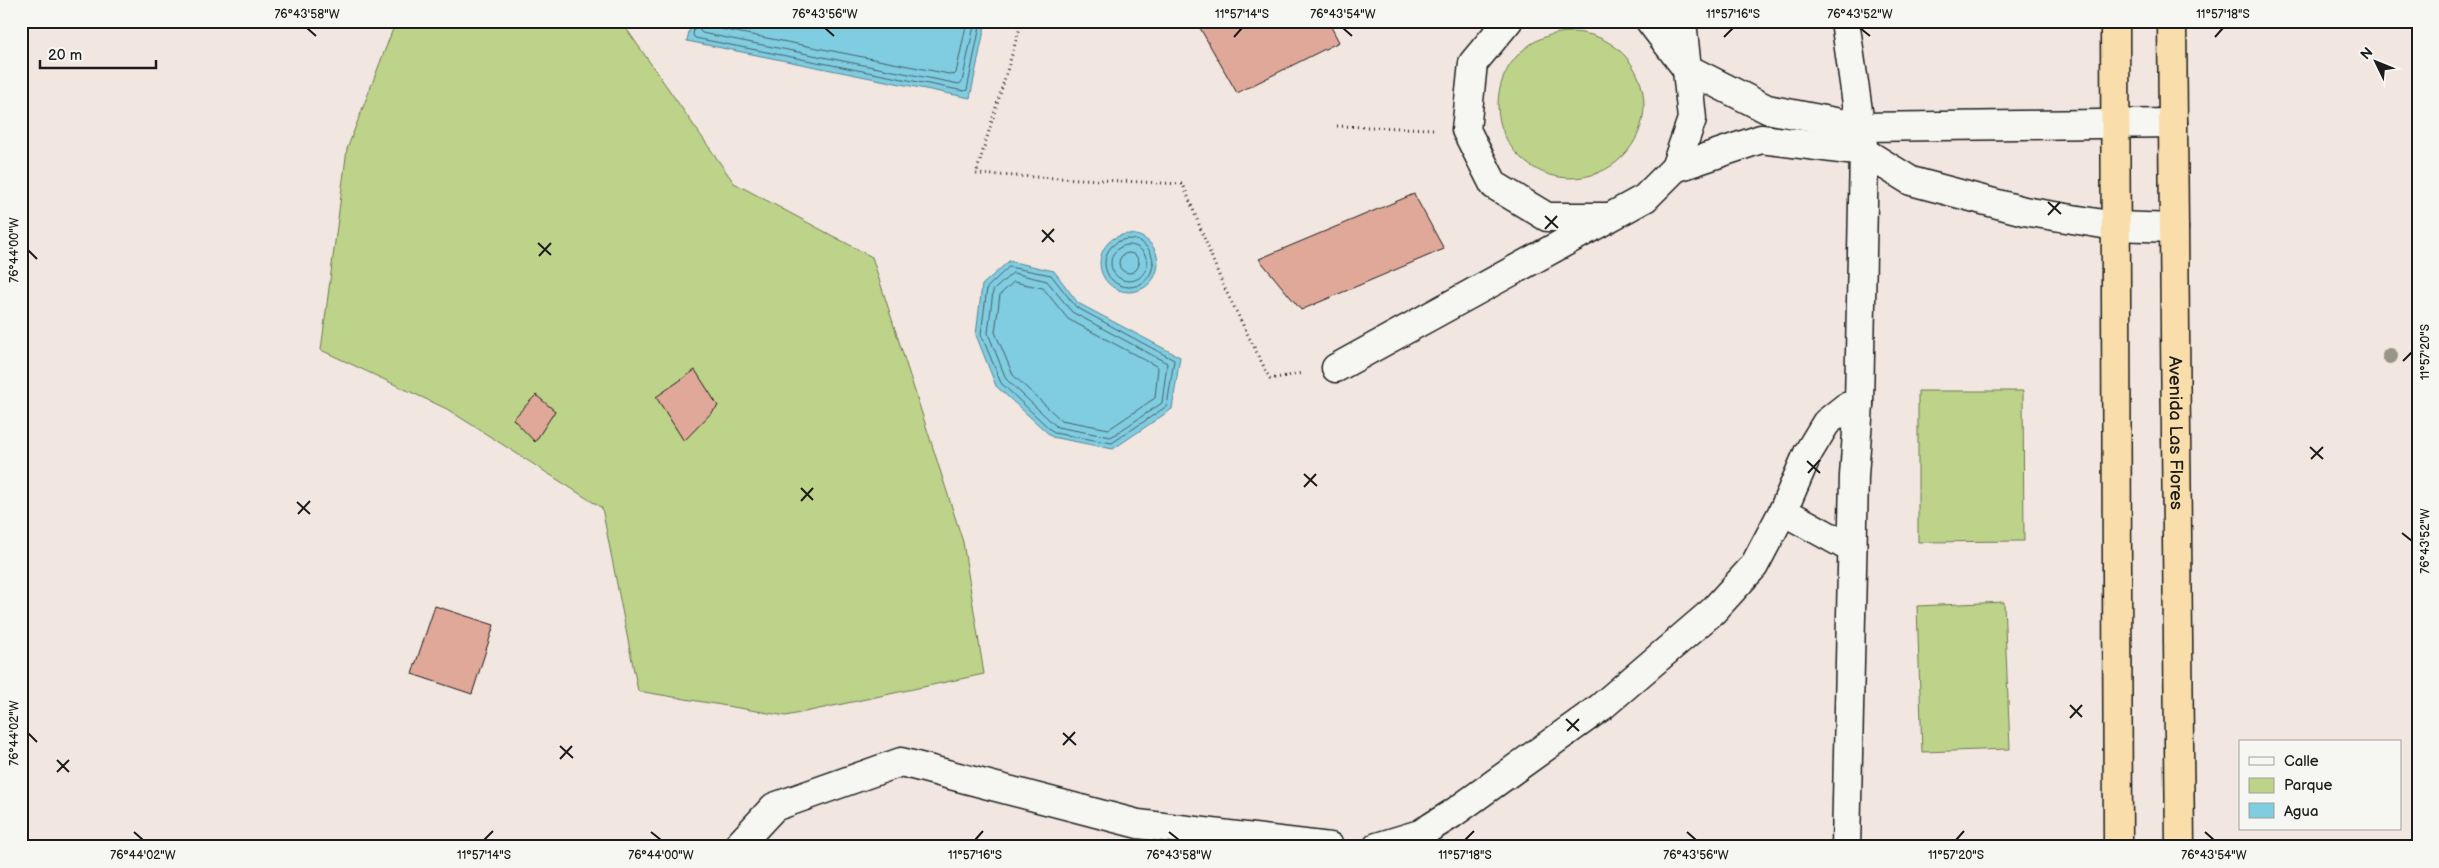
<svg xmlns="http://www.w3.org/2000/svg" width="2439" height="868" font-family="'Balsamiq Sans',sans-serif">
<style>
.green{fill:#bcd389;stroke:#6c7852}
.water{fill:#80cce0;stroke:#588692}
.lines{fill:none;stroke-linecap:round;stroke-linejoin:round}
.shore{stroke:#44626a;stroke-width:1}
.building{fill:#e0a898;stroke:#1c1c1c}
.minor-casing{stroke:#1c1c1c;stroke-width:31}
.highway-casing{stroke:#1c1c1c;stroke-width:31}
.path{stroke:#1c1c1c;stroke-width:3;stroke-dasharray:1 4;stroke-linecap:butt}
.minor{stroke:#f6f6f2;stroke-width:28}
.highway{stroke:#f9deab;stroke-width:28}
.tree{fill:#979586}
.ticks{fill:none;stroke:#1c1c1c;stroke-width:2}
.labels{text-anchor:middle;stroke-width:4.5;stroke-linejoin:round;paint-order:stroke}
.street-label{font-size:18px;fill:#1c1c1c;stroke:#f6f6f2}
.neatline{fill:none;stroke:#1c1c1c;stroke-width:2}
.ticks-label{font-size:12px;text-anchor:middle;fill:#1c1c1c}
</style>
<rect width="100%" height="100%" fill="#f2e6e0"/>
<filter id="ink" filterUnits="userSpaceOnUse"><feTurbulence type="fractalNoise" baseFrequency=".02" numOctaves="2"/><feDisplacementMap in="SourceGraphic" scale="10" xChannelSelector="R" yChannelSelector="G"/><feConvolveMatrix kernelMatrix="1 2 1 2 8 2 1 2 1" color-interpolation-filters="sRGB"/></filter>
<g filter="url(#ink)">
<g class="green">
<path d="M396,21H621L734,183L872,257L963,542L984,674L786,716L638,691L602,508L447,409L321,350L347,149Z"/>
<circle cx="1571" cy="105" r="73"/>
<path d="M1918,391H2023L2024,541L1918,542Z"/>
<path d="M2004,602L2010,749L1922,752L1917,606Z"/>
</g>
<g class="water">
<path d="M691,21H986L970,98L687,41Z"/>
<circle cx="1129" cy="263" r="29"/>
<path d="M1009,261L1054,271L1078,303L1180,357L1172,409L1113,449L1052,437L996,386L976,335L982,285Z"/>
</g>
<g class="lines">
<g class="shore">
<path d="M695,21L693,35L695,38L964,91L967,90L981,21"/>
<path d="M702,21L700,31L702,33L959,84L962,82L975,21"/>
<path d="M709,21L711,27L954,75L956,73L967,21"/>
<circle cx="1129" cy="263" r="24"/>
<circle cx="1129" cy="263" r="18"/>
<circle cx="1129" cy="263" r="10"/>
<path d="M1009,267L1051,275L1076,307L1174,360L1167,406L1112,443L1054,433L1001,383L981,334L987,288Z"/>
<path d="M1013,273L1047,281L1072,312L1167,363L1162,403L1111,437L1057,427L1006,379L988,333L993,291Z"/>
<path d="M1014,282L1043,288L1068,319L1158,367L1155,398L1109,429L1061,420L1013,375L995,332L1000,295Z"/>
</g>
</g>
<g class="building">
<path d="M1196,21H1328L1339,42L1237,93Z"/>
<path d="M1414,194L1444,249L1301,310L1259,259Z"/>
<path d="M695,370L718,406L684,441L656,397Z"/>
<path d="M536,395L555,411L535,442L513,419Z"/>
<path d="M435,606L494,625L472,694L412,674Z"/>
</g>
<g class="lines">
<g class="minor-casing">
<g id="minor">
<path d="M1508,21L1473,63L1466,130L1494,185L1547,217H1607"/>
<path d="M1650,21L1686,68L1767,109L1861,127L2173,123"/>
<path d="M1845,21L1864,152L1859,404L1854,476L1846,847"/>
<path d="M1675,168L1692,119L1682,21"/>
<path d="M1336,368L1645,198L1675,168L1761,139L1864,152L1911,181L2024,211L2115,226L2174,228"/>
<path d="M1783,511L1852,549"/>
<path d="M737,847L774,807L901,762L1138,824L1330,847"/>
<path d="M1377,847L1420,834L1452,814L1601,707L1713,611L1754,566L1783,511L1808,453L1826,423L1846,407L1859,404"/>
</g>
</g>
<g class="highway-casing">
<g id="highway">
<path d="M2115,21L2118,847"/>
<path id="s1" d="M2172,21L2180,847"/>
</g>
</g>
<g class="path">
<path d="M1022,21L976,174L1183,184L1222,283L1270,379L1303,373"/>
<path d="M1337,126L1433,129"/>
</g>
<use href="#minor" class="minor"/>
<use href="#highway" class="highway"/>
</g>
<circle class="tree" cx="2390" cy="356" r="8"/>
</g>
<path class="ticks" d="M307,28L316,36M825,28L834,36M1343,28L1352,36M1860,28L1870,36M1234,37L1242,28M1724,37L1733,28M2215,37L2223,28M2048,202L2061,214M2048,215L2060,202M1545,216L1558,228M1545,229L1557,216M1042,230L1054,242M1042,242L1054,229M538,243L551,255M28,250L37,259M539,256L551,243M2403,361L2412,352M2310,447L2323,459M2311,459L2323,447M1807,461L1820,473M1808,473L1820,460M1304,474L1317,486M1304,487L1316,474M801,488L813,500M801,501L813,488M297,502L310,514M298,514L310,501M2402,533L2412,541M2070,705L2082,717M2070,718L2082,705M1566,719L1579,731M1567,731L1579,719M28,733L37,742M1063,733L1076,745M1063,745L1075,732M560,746L573,758M560,759L572,746M57,760L69,772M57,772L69,760M134,832L143,840M651,832L661,840M1169,832L1179,840M1687,832L1696,840M2205,832L2214,840M484,840L493,831M975,840L983,831M1465,840L1474,831M1956,840L1964,831"/>
<g class="labels">
<g class="street-label">
<text dy="6" stroke="none"><textPath href="#s1" startOffset="412">Avenida Las Flores</textPath></text>
</g>
</g>
<rect width="2439" height="868" fill="none" stroke="#f6f6f2" stroke-width="55"/>
<rect x="2239" y="740" width="162" height="90" fill="#f6f6f2" stroke="#9f9f9c"/>
<rect x="2249" y="757" width="25" height="8" fill="#f6f6f2" stroke="#9f9f9c"/>
<text x="2284" y="766" font-size="15" fill="#1c1c1c">Calle</text>
<rect x="2249" y="778" width="25" height="15" fill="#bcd389" stroke="#9f9f9c"/>
<text x="2284" y="790" font-size="15" fill="#1c1c1c">Parque</text>
<rect x="2249" y="803" width="25" height="15" fill="#80cce0" stroke="#9f9f9c"/>
<text x="2284" y="816" font-size="15" fill="#1c1c1c">Agua</text>
<g transform="translate(2376 62) rotate(313)" stroke="#f6f6f2" stroke-width="4" paint-order="stroke">
<path d="M0-4L9 19L0 12L-9 19Z" fill="#1c1c1c"/>
<text y="-8" font-size="14" font-weight="bold" text-anchor="middle" fill="#1c1c1c">N</text>
</g>
<path d="M40 60v8h116v-8" fill="none" stroke="#1c1c1c" stroke-width="2.5"/>
<text x="48" y="60" font-size="15" fill="#1c1c1c" stroke="#f6f6f2" stroke-width="4" paint-order="stroke">20 m</text>
<rect x="28" y="28" width="2384" height="812" class="neatline"/>
<g class="ticks-label">
<text x="307" y="18">76°43'58"W</text>
<text x="825" y="18">76°43'56"W</text>
<text x="1242" y="18">11°57'14"S</text>
<text x="1343" y="18">76°43'54"W</text>
<text x="1733" y="18">11°57'16"S</text>
<text x="1860" y="18">76°43'52"W</text>
<text x="2223" y="18">11°57'18"S</text>
<text transform="translate(14 250) rotate(-90)" y="4">76°44'00"W</text>
<text transform="translate(2425 352) rotate(-90)" y="4">11°57'20"S</text>
<text transform="translate(2425 541) rotate(-90)" y="4">76°43'52"W</text>
<text transform="translate(14 733) rotate(-90)" y="4">76°44'02"W</text>
<text x="143" y="859">76°44'02"W</text>
<text x="484" y="859">11°57'14"S</text>
<text x="661" y="859">76°44'00"W</text>
<text x="975" y="859">11°57'16"S</text>
<text x="1179" y="859">76°43'58"W</text>
<text x="1465" y="859">11°57'18"S</text>
<text x="1696" y="859">76°43'56"W</text>
<text x="1956" y="859">11°57'20"S</text>
<text x="2214" y="859">76°43'54"W</text>
</g>
</svg>
